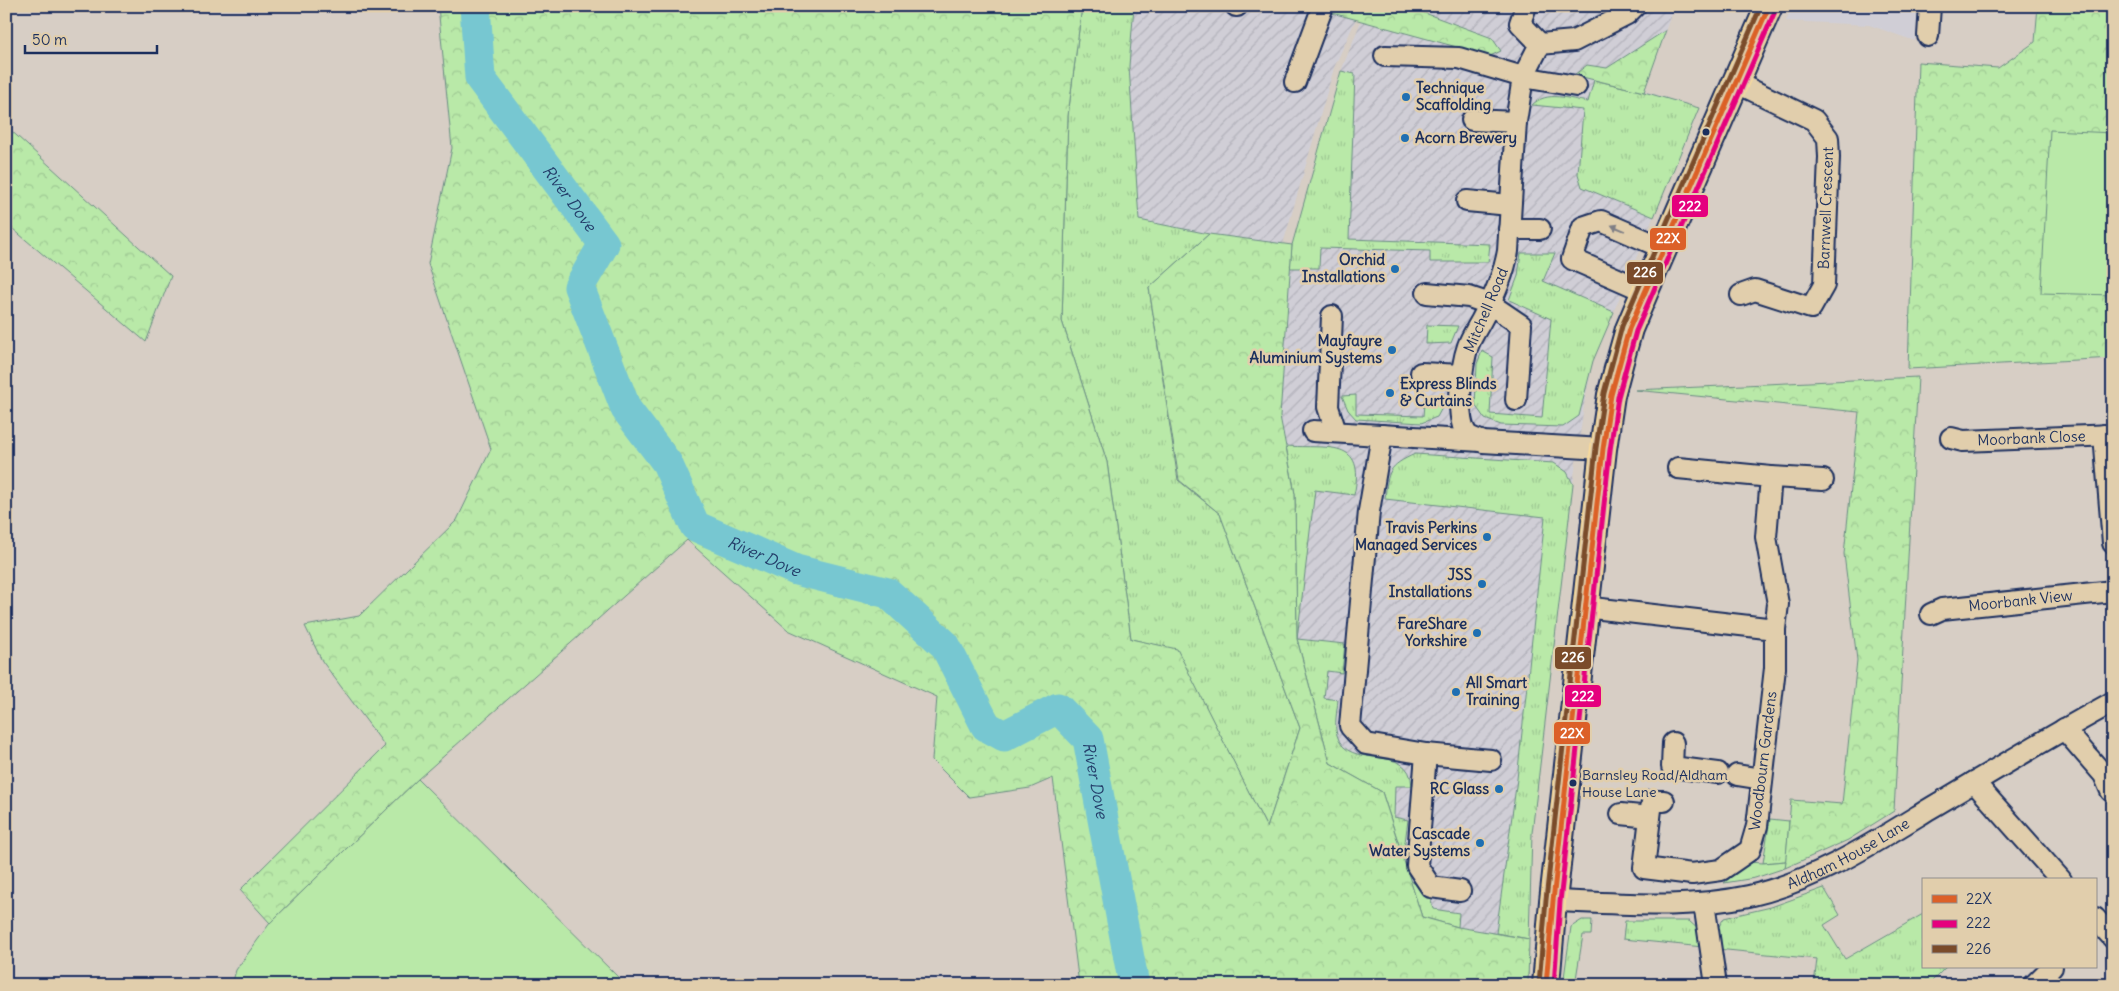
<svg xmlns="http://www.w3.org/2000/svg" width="2119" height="991" font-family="Delius,sans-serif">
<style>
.built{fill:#d0ced6}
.industrial{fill:url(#industrial-furrows)}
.grass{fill:url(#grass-tufts);stroke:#6a8c83}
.forest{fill:url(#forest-crowns);stroke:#6a8c83}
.garden{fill:#b9e9a8;stroke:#6a8c83}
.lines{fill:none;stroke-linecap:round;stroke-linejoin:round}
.river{stroke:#77c7d1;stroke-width:31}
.minor-casing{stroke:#1b2f5e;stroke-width:24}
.major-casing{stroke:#1b2f5e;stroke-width:30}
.minor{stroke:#e1ceac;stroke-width:20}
.major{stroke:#fedd96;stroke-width:26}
.bus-1-casing{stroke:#e1ceac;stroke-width:9}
.bus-2-casing{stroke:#e1ceac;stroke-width:9}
.bus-3-casing{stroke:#e1ceac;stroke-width:9}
.bus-1{stroke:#dc6028;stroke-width:5}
.bus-2{stroke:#e5007d;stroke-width:5}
.bus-3{stroke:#7a4b2a;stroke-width:5}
.oneway{fill:#7e7e85}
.poi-dot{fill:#1f6fb2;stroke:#e1ceac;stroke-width:2}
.bus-dot{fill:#1b2f5e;stroke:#e1ceac;stroke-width:2}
.labels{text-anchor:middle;stroke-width:5;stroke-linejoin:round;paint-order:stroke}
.bus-label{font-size:14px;fill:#1b2f5e;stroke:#e1ceac;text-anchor:start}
.poi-label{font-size:15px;font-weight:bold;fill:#1b2f5e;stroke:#e1ceac;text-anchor:end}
.street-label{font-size:15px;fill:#1b2f5e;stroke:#e1ceac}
.water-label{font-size:16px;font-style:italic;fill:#243e6a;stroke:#e1ceac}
.line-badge{stroke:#e1ceac;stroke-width:2}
.badge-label{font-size:14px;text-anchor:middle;font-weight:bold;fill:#fff}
</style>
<defs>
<pattern id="industrial-furrows" width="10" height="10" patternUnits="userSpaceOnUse" patternTransform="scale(1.25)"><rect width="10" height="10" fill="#d0ced6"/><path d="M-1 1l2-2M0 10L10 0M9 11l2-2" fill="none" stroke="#b2b1ba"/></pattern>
<pattern id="grass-tufts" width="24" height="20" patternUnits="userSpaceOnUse" patternTransform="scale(1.25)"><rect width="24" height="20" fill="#b9e9a8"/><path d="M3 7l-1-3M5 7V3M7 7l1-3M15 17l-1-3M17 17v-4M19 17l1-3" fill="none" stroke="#9ec893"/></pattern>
<pattern id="forest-crowns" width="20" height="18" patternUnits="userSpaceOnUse" patternTransform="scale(1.25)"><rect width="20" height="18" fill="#b9e9a8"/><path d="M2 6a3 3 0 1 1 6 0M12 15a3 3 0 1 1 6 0" fill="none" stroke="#9ec893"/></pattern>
</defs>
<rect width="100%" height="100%" fill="#d7cec5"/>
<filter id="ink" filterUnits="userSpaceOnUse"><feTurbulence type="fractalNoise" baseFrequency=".02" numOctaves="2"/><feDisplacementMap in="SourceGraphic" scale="10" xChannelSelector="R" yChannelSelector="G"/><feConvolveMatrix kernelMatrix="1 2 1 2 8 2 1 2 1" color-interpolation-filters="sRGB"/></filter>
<g filter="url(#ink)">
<path class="built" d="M1792,6H1918L1915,41L1869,25L1786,21Z"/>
<g class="industrial">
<path d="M1134,6H1335L1333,13L1356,19L1334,68L1283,244L1209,234L1139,221L1129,66Z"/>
<path d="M1424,6H1674L1644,91L1699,108L1593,361L1585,399L1573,484L1532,833L1529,939L1458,927L1422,917L1382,792L1330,763L1297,639L1295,494L1280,416L1292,245L1341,71L1361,21L1490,56L1492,38L1422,12Z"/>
</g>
<g class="grass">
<path d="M1082,6H1134L1129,66L1139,220L1209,234L1149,288L1178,480L1220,514L1300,728L1267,828L1177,650L1131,639L1107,462L1062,321L1068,116Z"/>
<path d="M1341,71L1355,74L1349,239L1490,244L1488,262H1430V251L1320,248L1319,268H1290L1292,245Z"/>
<path d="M1594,80L1644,92L1699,108L1654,217L1582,187L1578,174L1583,110L1532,105C1547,90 1569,99 1588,102Z"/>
<path d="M1521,253H1555L1543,281L1614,312L1593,361L1579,416L1563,427L1501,425L1485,419L1475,405L1477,364L1482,351L1493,357L1490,414L1542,418L1551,319L1509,300L1518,276Z"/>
<path d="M1427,325L1458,326L1451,343L1426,344Z"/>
<path d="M1356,395V414L1423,416L1424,404L1443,406L1437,417L1421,423L1356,419L1348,410L1342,396Z"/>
<path d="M1286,446C1327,449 1367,437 1354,495L1315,490L1297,639L1345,644L1342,673L1327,671L1324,698L1338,700C1337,712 1334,724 1337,735C1347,773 1410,740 1412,786H1395L1394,817L1408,820L1403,857L1382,792L1330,763L1297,639L1295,494Z"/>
<path d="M1415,454L1554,463L1567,472L1573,484L1532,833L1529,939L1496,933L1517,779L1545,517L1385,499C1388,471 1388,466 1415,454Z"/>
<path d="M1770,819L1789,821L1786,861L1763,863Z"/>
<path d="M1410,880L1430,895L1433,909L1459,913L1458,927L1422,917Z"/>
<path d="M1824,888L1840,915L1824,925L1845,959L1923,914V967H1946L1928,985H1814L1817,959L1717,949L1716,931L1724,918L1771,907Z"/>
<path d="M1582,920H1592L1591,935H1583L1575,985H1563L1571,927Z"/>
<path d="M1625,921H1689L1699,930L1703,947L1623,939Z"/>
</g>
<g class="forest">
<path d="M438,6H1082L1068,116L1062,321L1107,462L1131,639L1177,649L1267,828L1300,728L1220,514L1179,480L1149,288L1209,234L1292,245L1280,416L1295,494L1297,639L1330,763L1382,792L1422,917L1458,927L1529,939L1528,985H1079L1053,778L1030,788L969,797L932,760L937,697L788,630L687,540L418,779L270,923L240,890L385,746L322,661L305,626L359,616L457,520L491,449L428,264L452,148Z"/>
<path d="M1335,6H1424L1422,12L1492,38L1501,51L1490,56L1332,13Z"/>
<path d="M2038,6H2113V358L1908,369L1918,62L1998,68L2035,42Z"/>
<path d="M1666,30L1644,92L1574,75L1587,65L1607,68Z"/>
<path d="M6,126L171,276L146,342L6,223Z"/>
<path d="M1918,377L1894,811L1848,840L1785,868L1791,800L1842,804L1857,660L1844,554L1859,412L1635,390Z"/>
</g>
<g class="garden">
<path d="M2050,130L2113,133V295L2041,293Z"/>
<path d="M418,779L625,984V985H232L236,970L270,923Z"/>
<path d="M1786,861L1785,868L1755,878L1724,883L1748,862L1763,863Z"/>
</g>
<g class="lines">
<path class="river" id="s1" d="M475,6L480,78L604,244L579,287L626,409L667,463L695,526L796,570L888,593L945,645L986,726L1004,736L1058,708L1088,739L1134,985"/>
<g class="minor-casing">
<g id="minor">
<path d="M1236,6H1237"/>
<path d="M1526,6L1520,23L1540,44"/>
<path d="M1928,36L1930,6"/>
<path d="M1540,44L1523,77L1516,122L1508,251C1504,275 1494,297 1482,319C1478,327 1471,337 1468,346C1462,363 1453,423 1469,436C1472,438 1479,440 1483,442L1603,449"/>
<path d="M1540,44L1574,41L1627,14L1635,6"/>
<path d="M1385,56L1459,58L1523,77L1576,86"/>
<path d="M1295,82L1323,6"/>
<path d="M1737,83L1814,120L1828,138L1829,157L1824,285L1811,308L1755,290L1741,295"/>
<path d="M1472,120L1516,122"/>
<path d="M1467,201L1510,205"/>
<path d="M1509,229H1540"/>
<path d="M1645,291L1572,259L1583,227L1601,221L1663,248"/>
<path d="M1427,293L1469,297L1490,304L1521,325L1516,400"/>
<path d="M1332,316L1328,407L1336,432"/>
<path d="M1421,373L1462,375"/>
<path d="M1313,431L1481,441"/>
<path d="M1382,435L1369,511L1350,726L1366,744L1426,754L1491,760"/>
<path d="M2104,435L2113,543"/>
<path id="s2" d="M1951,438L1963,441L2113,435"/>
<path d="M1678,468L1771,477L1766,537L1778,604L1775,629"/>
<path d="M1771,477L1823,480"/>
<path d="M1584,607L1775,629V668L1757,826L1750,850L1721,870L1692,874L1644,868L1652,801H1664"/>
<path id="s3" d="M1931,614L1942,609L2113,591"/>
<path d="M2064,729L2104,775L2111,791"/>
<path d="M1673,743L1672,767L1718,773"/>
<path d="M1426,754L1417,866L1431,887L1460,891"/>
<path d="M1737,775L1762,779"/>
<path d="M1974,782L2061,880"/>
<path d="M1621,814L1650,817"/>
<path id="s4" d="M1553,901C1618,903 1684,910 1749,896C1815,881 1872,844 1929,809C1990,773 2050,736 2113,702"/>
<path d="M1704,903L1716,985"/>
<path d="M2095,918L2113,938"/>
<path d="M2034,985L2052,967"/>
</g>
</g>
<g class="major-casing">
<path id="major" d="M1546,985L1553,901L1603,449L1611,395L1620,361L1629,329L1645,291L1769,6"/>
</g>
<use href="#minor" class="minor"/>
<use href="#major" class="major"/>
<g class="bus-1-casing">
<path id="bus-1" d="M1546,985L1553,901L1603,449L1611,395L1629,329L1769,6"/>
</g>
<g class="bus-2-casing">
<path id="bus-2" d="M1554,985L1560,902L1610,450L1618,397L1636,331L1776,9"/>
</g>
<g class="bus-3-casing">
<path id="bus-3" d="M1539,984L1546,900L1596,448L1604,393L1622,326L1761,6"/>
</g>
<use href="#bus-1" class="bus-1"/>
<use href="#bus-2" class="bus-2"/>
<use href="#bus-3" class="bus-3"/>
</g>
<defs><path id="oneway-solid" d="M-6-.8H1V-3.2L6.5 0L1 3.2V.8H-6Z" transform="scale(1.25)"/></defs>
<use class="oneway" href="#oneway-solid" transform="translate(1618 228) rotate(-157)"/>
</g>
<g class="poi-dot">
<circle cx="1406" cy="97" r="5"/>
<circle cx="1405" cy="138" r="5"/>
<circle cx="1395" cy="269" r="5"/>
<circle cx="1392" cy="350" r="5"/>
<circle cx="1390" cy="393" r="5"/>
<circle cx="1487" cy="537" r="5"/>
<circle cx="1482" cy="584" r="5"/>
<circle cx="1477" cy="633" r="5"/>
<circle cx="1456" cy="692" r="5"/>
<circle cx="1499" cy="789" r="5"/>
<circle cx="1480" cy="843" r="5"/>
</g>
<g class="bus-dot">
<circle cx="1706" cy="132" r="4.5"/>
<circle cx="1573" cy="783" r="4.5"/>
</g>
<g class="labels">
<g class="bus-label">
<text x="1582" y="780">Barnsley Road/Aldham<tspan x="1582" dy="17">House Lane</tspan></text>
</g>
<g class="poi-label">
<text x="1416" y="93" text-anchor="start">Technique<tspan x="1416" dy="17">Scaffolding</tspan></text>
<text x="1415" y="143" text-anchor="start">Acorn Brewery</text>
<text x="1385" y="265">Orchid<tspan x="1385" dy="17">Installations</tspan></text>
<text x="1382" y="346">Mayfayre<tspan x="1382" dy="17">Aluminium Systems</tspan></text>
<text x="1400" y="389" text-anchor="start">Express Blinds<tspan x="1400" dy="17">&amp; Curtains</tspan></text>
<text x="1477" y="533">Travis Perkins<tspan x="1477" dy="17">Managed Services</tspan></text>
<text x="1472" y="580">JSS<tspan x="1472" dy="17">Installations</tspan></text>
<text x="1467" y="629">FareShare<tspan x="1467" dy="17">Yorkshire</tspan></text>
<text x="1466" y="688" text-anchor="start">All Smart<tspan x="1466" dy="17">Training</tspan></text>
<text x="1489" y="794">RC Glass</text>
<text x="1470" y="839">Cascade<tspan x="1470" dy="17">Water Systems</tspan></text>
</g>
<g class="street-label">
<text transform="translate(1826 208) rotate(-88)" y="5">Barnwell Crescent</text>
<text transform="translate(1486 310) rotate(-67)" y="5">Mitchell Road</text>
<text dy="5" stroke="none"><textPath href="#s2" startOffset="81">Moorbank Close</textPath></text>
<text dy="5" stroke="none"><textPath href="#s3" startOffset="91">Moorbank View</textPath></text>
<text transform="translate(1763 761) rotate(-83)" y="5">Woodbourn Gardens</text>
<text dy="5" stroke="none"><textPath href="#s4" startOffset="305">Aldham House Lane</textPath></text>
</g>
<g class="water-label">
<text dy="6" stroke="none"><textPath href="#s1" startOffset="222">River Dove</textPath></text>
<text dy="6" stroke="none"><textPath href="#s1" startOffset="672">River Dove</textPath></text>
<text dy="6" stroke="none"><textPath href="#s1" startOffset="1136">River Dove</textPath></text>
</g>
</g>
<g class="line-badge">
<rect x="1671" y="194" width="38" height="24" rx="5" fill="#e5007d"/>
<rect x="1649" y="227" width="38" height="24" rx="5" fill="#dc6028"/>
<rect x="1626" y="261" width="38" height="24" rx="5" fill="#7a4b2a"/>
<rect x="1554" y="646" width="38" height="24" rx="5" fill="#7a4b2a"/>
<rect x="1564" y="684" width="38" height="24" rx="5" fill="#e5007d"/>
<rect x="1553" y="721" width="38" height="24" rx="5" fill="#dc6028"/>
</g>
<g class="badge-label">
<text x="1690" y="211">222</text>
<text x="1668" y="243">22X</text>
<text x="1645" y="277">226</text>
<text x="1573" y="662">226</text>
<text x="1583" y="701">222</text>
<text x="1572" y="738">22X</text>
</g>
<rect width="2119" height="991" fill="none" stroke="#e1ceac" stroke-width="25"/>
<rect x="12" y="12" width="2094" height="966" fill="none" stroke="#1b2f5e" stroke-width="2" filter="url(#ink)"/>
<rect x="1922" y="878" width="175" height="90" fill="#e1ceac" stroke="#928e8d"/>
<rect x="1932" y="895" width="25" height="8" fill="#dc6028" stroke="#928e8d"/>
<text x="1966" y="904" font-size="15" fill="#1b2f5e">22X</text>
<rect x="1932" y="920" width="25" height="8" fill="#e5007d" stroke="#928e8d"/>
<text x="1966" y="928" font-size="15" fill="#1b2f5e">222</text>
<rect x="1932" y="945" width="25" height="8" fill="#7a4b2a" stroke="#928e8d"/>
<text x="1966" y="954" font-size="15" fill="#1b2f5e">226</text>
<path d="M25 45v8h132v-8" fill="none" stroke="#1b2f5e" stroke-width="2.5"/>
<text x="32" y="45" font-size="15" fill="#1b2f5e" stroke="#e1ceac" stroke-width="4" paint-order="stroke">50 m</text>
</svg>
